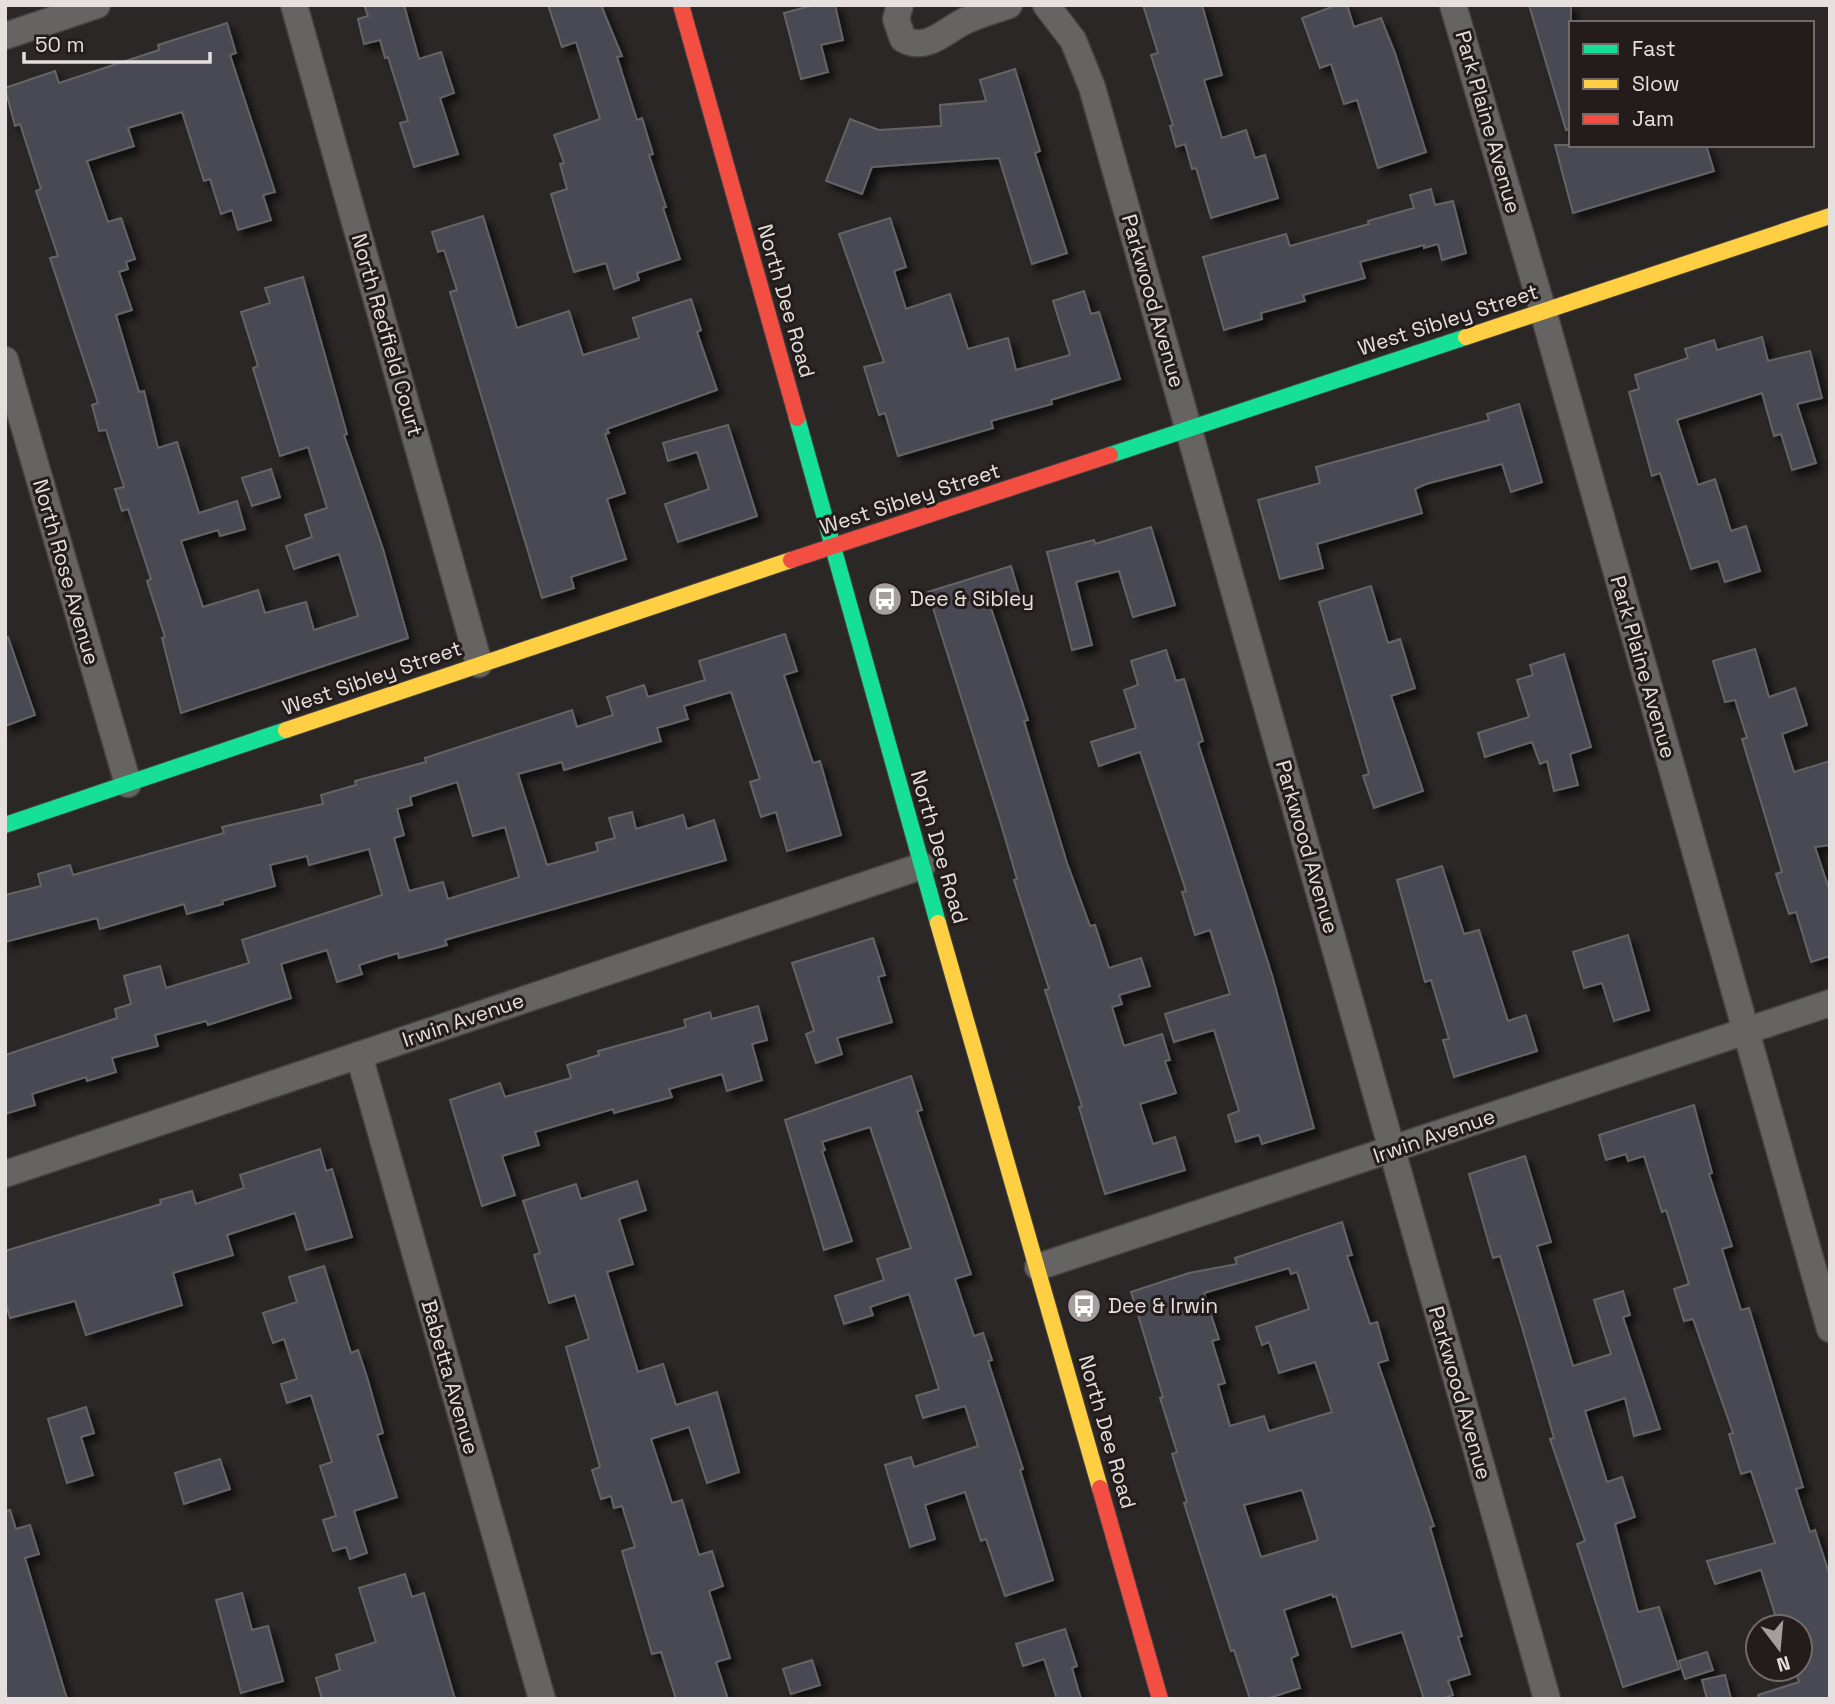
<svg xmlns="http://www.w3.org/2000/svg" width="1835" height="1704" font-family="'Space Grotesk',sans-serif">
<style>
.building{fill:#4a4853;stroke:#656364;stroke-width:2;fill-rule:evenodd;filter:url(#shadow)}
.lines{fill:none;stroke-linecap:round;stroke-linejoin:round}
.street-casing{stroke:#454241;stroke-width:29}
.fast-casing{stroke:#454241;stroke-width:18}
.slow-casing{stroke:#454241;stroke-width:18}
.jam-casing{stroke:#454241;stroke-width:18}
.street{stroke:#666463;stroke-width:26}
.fast{stroke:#16e098;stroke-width:16}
.slow{stroke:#ffcf43;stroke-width:16}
.jam{stroke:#f24e42;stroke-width:16}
.labels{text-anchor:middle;stroke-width:6;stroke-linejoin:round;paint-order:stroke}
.street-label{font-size:21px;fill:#e5e0de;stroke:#231c1a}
.poi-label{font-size:21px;fill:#e5e0de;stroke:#231c1a;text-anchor:start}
</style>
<defs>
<filter id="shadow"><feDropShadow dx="6" dy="6" stdDeviation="3.5" flood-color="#0009"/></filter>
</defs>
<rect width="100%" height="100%" fill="#2b2726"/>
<g class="building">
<path d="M364,5H404L419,59L441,52L454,93L440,98L458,154L414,167L400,123L408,121L388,57L385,58L380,40L364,44L358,19L368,16Z"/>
<path d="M548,5H601L622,56L617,57L637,120L642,118L653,154L649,155L666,207L663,208L680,259L637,273L639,280L614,289L606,263L574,272L551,194L567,189L560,164L564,163L554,135L600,119L576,42L562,47Z"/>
<path d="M814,5H835L843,40L821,45L828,72L801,79L784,13Z"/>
<path d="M1143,5H1202L1222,75L1204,80L1222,138L1246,130L1255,158L1265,155L1278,198L1211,218L1196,168L1192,169L1185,144L1176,147L1170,126L1173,125L1151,55L1158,53Z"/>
<path d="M1337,5H1347L1354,27L1381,18L1395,53L1426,152L1378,168L1357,100L1344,104L1331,64L1320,68L1302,18Z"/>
<path d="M1529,5H1571V129L1566,130Z"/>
<path d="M227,23L236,53L230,55L275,192L263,195L271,220L238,230L232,210L221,214L210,179L204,181L182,112L128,128L134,146L87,161L108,222L121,218L135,259L126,262L128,269L119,272L132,310L116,315L139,392L144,391L158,448L177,442L199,513L237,501L245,529L220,536L218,530L181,541L203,607L258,590L265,613L306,602L314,630L358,616L339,554L294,569L286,546L312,537L305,515L327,508L308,447L280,456L253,368L258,366L241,312L270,303L265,288L303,277L347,434L344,435L383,549L408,638L181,713L162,638L165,637L147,581L151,579L128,509L122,511L115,489L124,487L106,430L99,431L92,405L98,403L50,258L58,256L36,191L41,189L20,124L15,126L5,88L55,71L59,83L159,50L158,45Z"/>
<path d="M1015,69L1040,151L1035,153L1067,253L1032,264L999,158L872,167L862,194L826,181L850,119L879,130L941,126L940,105L986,101L980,80Z"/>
<path d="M1555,145H1706L1714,171L1573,213Z"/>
<path d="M1431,189L1435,205L1453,201L1466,253L1442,260L1438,244L1424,248V245L1360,262L1365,278L1303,295L1305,301L1261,313L1262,319L1224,330L1203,257L1286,234L1290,246L1369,224L1368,221L1414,208L1410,195Z"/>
<path d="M483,216L517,328L569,311L583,355L639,338L633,318L691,299L701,330L697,332L717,390L607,429L609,433L605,434L625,493L607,499L626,559L571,577L574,588L542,598L450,292L457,290L444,250L438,252L432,232Z"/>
<path d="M890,218L906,267L894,271L906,309L950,294L968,349L1008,338L1016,370L1070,355L1053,301L1084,291L1091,314L1099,312L1120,379L1051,400L1052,404L991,421L993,428L898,456L885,413L879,415L864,367L884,362L839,234Z"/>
<path d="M1762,337L1768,361L1810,351L1822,398L1797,404L1816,463L1792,470L1781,434L1774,436L1762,393L1677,420L1698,485L1715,479L1731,531L1746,526L1760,571L1725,582L1718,561L1691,569L1660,473L1652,476L1629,392L1639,389L1635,375L1688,358L1685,349L1714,340L1717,350Z"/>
<path d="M1519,404L1542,482L1511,492L1502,464L1426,484L1415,489L1422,513L1317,544L1323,568L1280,579L1258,500L1320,483L1316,467L1489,420L1487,414Z"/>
<path d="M728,425L757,516L678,542L665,504L709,489L697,452L668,461L663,443Z"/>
<path d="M271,469L280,497L252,506L242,478Z"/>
<path d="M1151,527L1175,605L1133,617L1119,571L1076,582L1092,645L1072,650L1047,552L1094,540L1095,544Z"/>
<path d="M1011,566L1019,593L989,602L1028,720L1024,721L1067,863L1090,926L1095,925L1109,968L1141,958L1150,986L1119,995L1122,1004L1112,1007L1124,1046L1162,1034L1170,1060L1165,1061L1176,1093L1140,1104L1153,1144L1175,1137L1185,1170L1105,1194L1079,1107L1082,1106L1045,990L1049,989L1014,880L1017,879L1001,824L928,592Z"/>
<path d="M1371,586L1388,643L1400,639L1415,688L1391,696L1423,791L1374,808L1363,776L1369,774L1319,602Z"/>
<path d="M785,634L797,671L784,675L813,763L820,761L841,835L787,851L776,812L761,817L750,782L760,779L731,692L684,706L688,719L657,728L661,741L564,770L562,762L518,774L547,865L598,851L596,843L615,838L609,818L632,812L636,829L683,815L687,829L714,820L726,860L445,940L447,945L399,958L398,953L359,965L362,974L337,982L327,950L281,964L291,998L208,1025L206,1021L155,1035L158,1046L112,1058L116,1072L87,1081L86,1077L32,1094L35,1105L5,1114V1055L117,1018L115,1009L131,1004L124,976L160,966L166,988L249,963L242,940L382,895L369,849L309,865L307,856L270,865L275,886L222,901L223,904L187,914L184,904L100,929L97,918L5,942V895L41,886L38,874L70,865L73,875L224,833L222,827L323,804L321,795L356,785L355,781L426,762L425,758L572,710L577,727L613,715L607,697L644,685L648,697L705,680L699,661ZM457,782L473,836L505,827L519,877L448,899L443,882L409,891L394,838L404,835L397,809L412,805L410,797Z"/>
<path d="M8,637L35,715L5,726V638Z"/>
<path d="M1755,649L1769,697L1795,688L1807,725L1782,734L1794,772L1830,761V845L1815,847L1830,892V956L1811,962L1796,912L1789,914L1776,874L1782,872L1742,739L1747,738L1735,700L1725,702L1713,661Z"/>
<path d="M1166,650L1176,681L1184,679L1189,695L1203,741L1198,743L1272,975L1314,1128L1262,1144L1259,1135L1236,1142L1228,1115L1239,1111L1214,1030L1174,1042L1165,1014L1230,994L1210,930L1195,935L1182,892L1186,891L1140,752L1099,766L1091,742L1136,728L1124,690L1138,685L1131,661Z"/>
<path d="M1564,654L1591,747L1570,754L1578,785L1554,791L1547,761L1540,764L1532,742L1485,757L1478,733L1529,717L1517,680L1533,675L1530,665Z"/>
<path d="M1442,866L1464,934L1479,930L1508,1021L1526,1015L1537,1051L1454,1077L1443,1040L1449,1039L1431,980L1425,982L1397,880Z"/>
<path d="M1628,935L1649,1010L1614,1021L1602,983L1584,988L1573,952Z"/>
<path d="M873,938L885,975L878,977L892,1022L837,1038L842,1054L816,1063L806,1034L814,1031L792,963Z"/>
<path d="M758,1006L767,1040L752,1044L762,1080L727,1091L722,1074L669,1089L672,1097L614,1113L613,1109L535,1132L539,1145L502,1156L515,1195L482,1206L450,1100L500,1083L505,1097L571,1078L567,1065L599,1055L598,1051L686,1027L684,1020L710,1012L712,1019Z"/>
<path d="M911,1076L922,1110L917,1111L971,1274L955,1279L974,1336L983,1333L992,1360L988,1361L1023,1469L1020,1470L1053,1580L1005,1596L986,1539L981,1541L965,1492L925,1505L935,1539L910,1547L894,1495L885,1465L911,1457L914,1467L978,1446L965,1406L923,1418L916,1396L939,1389L909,1294L870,1307L873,1315L844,1324L835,1296L884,1280L877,1259L911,1248L870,1127L822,1142L825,1150L822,1151L852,1241L824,1250L785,1120Z"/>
<path d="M1694,1105L1712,1173L1709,1174L1732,1246L1722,1249L1741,1310L1749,1308L1803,1487L1796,1489L1810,1532L1815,1530L1830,1576V1699H1759L1758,1695L1799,1682L1795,1669H1800V1627H1779L1761,1570L1715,1584L1707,1561L1775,1543L1751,1471L1741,1474L1729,1434L1733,1433L1693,1319L1684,1321L1674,1289L1689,1284L1666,1210L1662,1212L1644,1156L1628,1161L1626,1154L1606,1160L1599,1135Z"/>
<path d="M320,1149L326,1171L332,1169L352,1237L306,1250L295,1213L227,1235L233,1255L173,1273L182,1305L86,1335L75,1301L10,1318L5,1300V1251L161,1204L160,1200L192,1191L196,1204L244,1188L240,1175Z"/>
<path d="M1525,1156L1551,1242L1537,1246L1573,1366L1611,1354L1594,1300L1623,1291L1630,1315L1623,1317L1660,1429L1634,1436L1625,1398L1585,1411L1607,1482L1622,1477L1635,1517L1615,1524L1638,1612L1659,1607L1679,1669L1623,1687L1577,1544L1585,1541L1550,1439L1554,1438L1522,1327L1500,1256L1493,1258L1469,1174Z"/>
<path d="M637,1181L646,1210L619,1219L633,1264L607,1272L638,1372L663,1364L676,1405L717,1392L739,1472L707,1483L689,1427L651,1439L672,1503L682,1500L699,1555L712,1551L723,1586L709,1591L730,1658L716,1662L728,1699H676L661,1652L652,1654L622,1551L635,1547L622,1506L614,1508L611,1496L601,1499L592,1470L600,1467L566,1347L589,1339L575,1295L549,1303L534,1255L540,1253L523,1201L576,1184L581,1199Z"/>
<path d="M1342,1222L1352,1255L1347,1256L1370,1324L1377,1322L1388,1360L1378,1363L1434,1526L1430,1527L1462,1636L1458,1637L1470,1674L1448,1681L1453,1695L1442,1699H1424L1402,1632L1352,1647L1336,1596L1333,1597L1332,1594L1284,1610L1298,1655L1291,1658L1300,1688L1266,1699H1250L1234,1650L1231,1651L1184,1503L1187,1502L1172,1454L1177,1452L1160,1398L1163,1397L1131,1292L1189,1273L1237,1264L1235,1258ZM1289,1268L1291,1274L1297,1272L1309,1309L1256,1327L1262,1345L1269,1342L1279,1373L1315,1362L1332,1412L1269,1431L1264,1416L1230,1426L1218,1385L1225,1383L1212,1341L1219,1339L1204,1293ZM1302,1490L1318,1540L1261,1557L1244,1505Z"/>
<path d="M324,1266L351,1353L358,1350L367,1377L383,1433L377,1435L397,1497L354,1511L367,1553L350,1559L346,1547L333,1551L323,1520L336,1516L320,1466L332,1462L311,1395L287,1403L281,1384L297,1379L284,1339L273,1343L263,1313L297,1302L289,1277Z"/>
<path d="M86,1407L94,1433L81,1437L93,1475L67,1483L48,1419Z"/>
<path d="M220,1459L230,1489L184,1504L175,1473Z"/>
<path d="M10,1510L16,1529L30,1525L39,1554L25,1558L67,1699H8L5,1689V1511Z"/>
<path d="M405,1574L412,1597L424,1593L455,1699H322L316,1678L340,1670L336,1655L376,1642L359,1588Z"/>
<path d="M242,1593L252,1630L268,1626L283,1681L241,1693L216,1600Z"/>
<path d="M1065,1629L1077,1666L1072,1668L1081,1699H1057L1044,1659L1023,1666L1016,1644Z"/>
<path d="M1707,1652L1713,1670L1685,1679L1679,1661Z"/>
<path d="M812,1660L820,1685L791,1694L783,1669Z"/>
<path d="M1725,1675L1731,1699H1707L1702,1680Z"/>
</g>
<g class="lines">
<g class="street-casing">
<g id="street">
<path d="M294,5L479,664"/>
<path d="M900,5L896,19L903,39C927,53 946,29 967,20C981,14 995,10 1009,5"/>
<path d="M1046,5L1073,40L1092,87L1547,1699"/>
<path d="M1453,5L1543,311L1830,1329"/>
<path d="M5,36L97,5"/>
<path d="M5,360L128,784"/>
<path d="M359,1055L542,1699"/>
<path d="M5,1174L922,866"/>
<path d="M1038,1267L1830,1003"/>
</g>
</g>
<g class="fast-casing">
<g id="fast">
<path d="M797,418L938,923"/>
<path d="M1110,455L1466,337"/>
<path d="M5,825L286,730"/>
</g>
</g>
<g class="slow-casing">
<g id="slow">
<path d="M1466,337L1830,216"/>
<path d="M286,730L791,560"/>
<path d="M938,923L1100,1488"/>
</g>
</g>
<g class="jam-casing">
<g id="jam">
<path d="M681,5L797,418"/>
<path d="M791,560L1110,455"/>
<path d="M1100,1488L1160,1699"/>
</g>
</g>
<use href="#street" class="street"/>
<use href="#fast" class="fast"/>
<use href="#slow" class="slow"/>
<use href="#jam" class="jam"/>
</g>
<defs>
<g id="bus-disc" transform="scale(1.75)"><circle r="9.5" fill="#a49f9e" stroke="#231c1a"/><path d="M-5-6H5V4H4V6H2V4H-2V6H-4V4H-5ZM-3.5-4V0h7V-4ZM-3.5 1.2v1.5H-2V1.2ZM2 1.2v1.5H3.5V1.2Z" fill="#fff"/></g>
</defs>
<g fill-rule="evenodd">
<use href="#bus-disc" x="885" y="599"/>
<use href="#bus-disc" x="1084" y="1306"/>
</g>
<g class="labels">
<g class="street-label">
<text transform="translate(1488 122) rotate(74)" y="7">Park Plaine Avenue</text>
<text transform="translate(786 301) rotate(74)" y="7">North Dee Road</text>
<text transform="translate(1153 301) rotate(74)" y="7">Parkwood Avenue</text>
<text transform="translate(1448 320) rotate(-18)" y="7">West Sibley Street</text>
<text transform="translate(387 335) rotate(74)" y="7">North Redfield Court</text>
<text transform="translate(910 499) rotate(-18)" y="7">West Sibley Street</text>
<text transform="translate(66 572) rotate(74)" y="7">North Rose Avenue</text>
<text transform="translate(1643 667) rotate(74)" y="7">Park Plaine Avenue</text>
<text transform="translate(372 678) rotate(-19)" y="7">West Sibley Street</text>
<text transform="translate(939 847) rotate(74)" y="7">North Dee Road</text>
<text transform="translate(1307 847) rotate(74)" y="7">Parkwood Avenue</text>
<text transform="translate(463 1020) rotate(-19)" y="7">Irwin Avenue</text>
<text transform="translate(1434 1136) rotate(-19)" y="7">Irwin Avenue</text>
<text transform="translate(450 1377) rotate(74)" y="7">Babetta Avenue</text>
<text transform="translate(1460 1393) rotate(74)" y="7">Parkwood Avenue</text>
<text transform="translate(1107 1432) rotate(74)" y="7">North Dee Road</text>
</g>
<g class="poi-label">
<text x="910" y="606">Dee &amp; Sibley</text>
<text x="1108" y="1313">Dee &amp; Irwin</text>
</g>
</g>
<rect width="1835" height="1704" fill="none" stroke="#e5e0de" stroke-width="14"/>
<rect x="1569" y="21" width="245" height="126" fill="#231c1a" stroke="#716a68" stroke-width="2"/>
<rect x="1583" y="44" width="35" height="10" fill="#16e098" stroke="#716a68" stroke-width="2"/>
<text x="1632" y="56" font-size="21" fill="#e5e0de">Fast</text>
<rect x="1583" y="79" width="35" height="10" fill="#ffcf43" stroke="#716a68" stroke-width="2"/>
<text x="1632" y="91" font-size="21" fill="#e5e0de">Slow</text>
<rect x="1583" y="114" width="35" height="10" fill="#f24e42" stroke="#716a68" stroke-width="2"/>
<text x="1632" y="126" font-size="21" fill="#e5e0de">Jam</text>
<g transform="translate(1779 1648) rotate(164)"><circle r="33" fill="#231c1a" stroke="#716a68" stroke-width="2"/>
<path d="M0-5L12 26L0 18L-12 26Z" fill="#a49f9e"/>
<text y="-10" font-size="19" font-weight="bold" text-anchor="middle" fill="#e5e0de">N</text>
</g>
<path d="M24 52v10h186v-10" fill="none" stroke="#e5e0de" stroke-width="3.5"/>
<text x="35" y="52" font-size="21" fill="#e5e0de" stroke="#231c1a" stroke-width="5" paint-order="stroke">50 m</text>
</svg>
